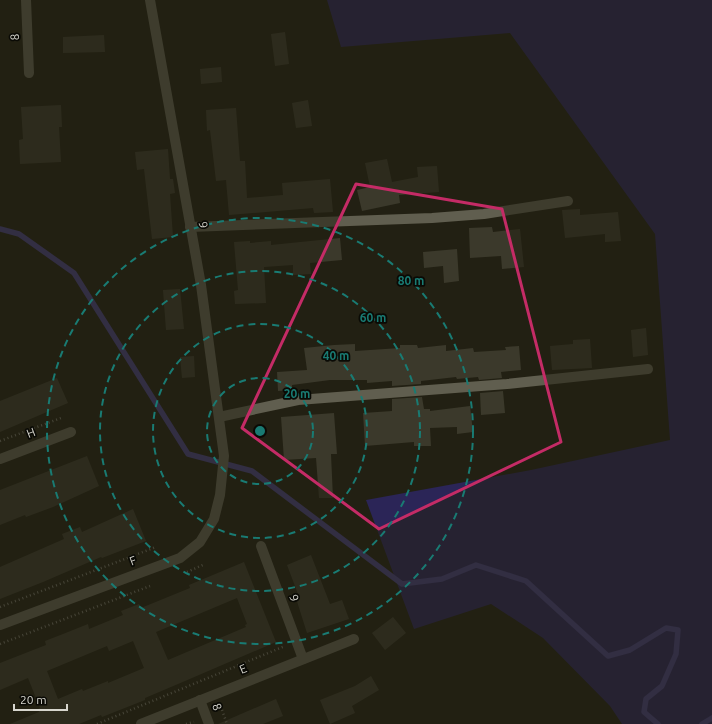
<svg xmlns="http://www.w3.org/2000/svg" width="712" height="724" font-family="Ubuntu,sans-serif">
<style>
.green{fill:#2b2557}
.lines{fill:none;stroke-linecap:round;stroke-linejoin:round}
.stream{stroke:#453e7c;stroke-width:5.5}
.building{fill:#3b392b;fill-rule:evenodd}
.path{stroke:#737166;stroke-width:2.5;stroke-dasharray:1 3;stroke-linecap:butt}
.street{stroke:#605e4f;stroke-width:10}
.marked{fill:none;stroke:#c42b66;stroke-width:3;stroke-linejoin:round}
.ring{fill:none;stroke:#197b73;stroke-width:2;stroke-dasharray:7 5}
.labels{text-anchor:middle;stroke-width:3.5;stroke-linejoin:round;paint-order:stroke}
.street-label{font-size:12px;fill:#d7d6ce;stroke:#0a0a05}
.centre{fill:#197b73;stroke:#0a0a05;stroke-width:2}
.ring-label{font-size:12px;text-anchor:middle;font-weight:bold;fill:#197b73;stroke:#0a0a05;stroke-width:3.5;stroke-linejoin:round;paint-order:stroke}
</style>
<rect width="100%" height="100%" fill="#222013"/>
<path class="green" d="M327,0H712V724H622L610,706L543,638L491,604L414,629L366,500L531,470L670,440L655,234L510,33L341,47Z"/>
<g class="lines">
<g class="stream">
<path d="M0,229L19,234L74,273L188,454L252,471L402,584L442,579L476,565L526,581L608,656L630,650L666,628L678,630L676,654L662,686L646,699L644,712L658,724"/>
<path d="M702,724L712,718"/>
</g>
</g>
<g class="building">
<path d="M285,32L289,64L275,66L271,34Z"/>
<path d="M104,35L105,52L63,53V37Z"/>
<path d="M221,67L222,82L201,84L200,69Z"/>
<path d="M308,100L312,126L296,128L292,103Z"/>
<path d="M61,105L62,127H59L61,162L20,164L19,140L23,139L21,107Z"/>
<path d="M236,108L240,161H245L247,198L283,195L282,183L330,179L333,212L314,213L313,208L229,215L226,180L216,181L210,130L207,131L206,110Z"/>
<path d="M168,149L170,179H173L175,193L170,194L173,237L152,239L144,169L137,170L135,152Z"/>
<path d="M387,159L392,182L418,177L417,167L437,166L439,192L399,195L400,203L362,211L357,190L370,187L365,163Z"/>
<path d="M580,209V215L618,212L621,241L605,242V234L565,238L562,210Z"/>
<path d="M492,227L493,232L520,229L524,267L502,269L501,256L470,258L469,228Z"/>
<path d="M340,238L342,260L310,263L311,274L293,275V265L264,267L266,303L235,304L234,291L238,290L234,242L250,241V243L271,241V245Z"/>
<path d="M457,249L459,281L444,283L443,266L424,268L423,252Z"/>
<path d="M180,289L184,329L166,330L163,290Z"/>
<path d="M646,328L648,355L633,357L631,330Z"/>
<path d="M590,339L592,368L552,370L550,346L573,344V340Z"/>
<path d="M355,344V351L400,348V345H417L418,348L446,345V351L473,348L474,352L506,350L505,347L519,346L521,370L501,372L502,378L479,380L478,377L457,379L456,377L421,381V384L392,386V381L367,383V380H330L292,385V390L278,391L277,372L307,370L304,348L334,345Z"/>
<path d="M194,356L195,377L182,378L180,357Z"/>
<path d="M57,378L68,403L0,432V401Z"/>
<path d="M503,391L505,413L481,415L480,393Z"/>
<path d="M422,397L424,409H430V411L470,406L473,432L457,434V427L430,428L431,446H414V442L365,446L363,413L392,411V399Z"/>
<path d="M334,413L337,454H331L333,498H319L316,458L284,460L281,417Z"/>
<path d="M87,456L99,486L53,507L26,517L25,515L0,525V490Z"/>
<path d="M133,509L146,541L102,558L101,557L43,582L0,599V567L64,539L62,534L80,527L82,532Z"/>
<path d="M311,555L330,604L342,600L349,619L307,633L295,595L298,594L287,565Z"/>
<path d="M244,562L276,642L178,684L145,698V700L102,717L101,715L79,724H10L39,712L38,709L40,708L28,678L0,690V663L46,645L45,641L63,634L88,624L89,629L123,615L121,611L139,604L141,608L190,588L189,585ZM237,598L247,624L245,625L246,627L168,660L156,632ZM133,641L144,668L108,683V681L83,691L82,689L58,699L47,671L107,646L109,651Z"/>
<path d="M393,617L406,633L385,650L372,633Z"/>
<path d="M371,676L379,690L352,706L355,713L330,724L320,700L355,686Z"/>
<path d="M276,699L283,716L263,724H218Z"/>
</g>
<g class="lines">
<g class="path">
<path d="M0,441L61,418"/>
<path d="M187,572L205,564"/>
<path d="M0,607L156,547"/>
<path d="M0,644L150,586"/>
<path d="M222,710L227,724"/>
<path d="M97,724L285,646"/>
<path d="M186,724L194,722"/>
</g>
<g class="street">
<path d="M26,0L29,73"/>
<path d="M190,227L432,218L484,214L568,201"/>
<path d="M219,417L298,400L507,384L648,369"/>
<path d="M0,459L71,432"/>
<path d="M261,546L303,659"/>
<path d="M0,625L180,558L200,542L214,519L220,495L224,456L201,285L150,0"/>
<path d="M200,700L209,724"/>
<path d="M141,724L354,639"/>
</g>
</g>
<path d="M0 0H712V724H0ZM356,184L502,209L561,442L379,529L242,428Z" fill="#222013" fill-opacity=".55" fill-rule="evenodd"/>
<path class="marked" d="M356,184L502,209L561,442L379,529L242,428Z"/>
<g class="ring">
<circle cx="260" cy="431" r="53"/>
<circle cx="260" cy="431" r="107"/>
<circle cx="260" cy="431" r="160"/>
<circle cx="260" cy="431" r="213"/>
</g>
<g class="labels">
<g class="street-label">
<text transform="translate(15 37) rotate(-92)" y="4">8</text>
<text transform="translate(203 225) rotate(80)" y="4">9</text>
<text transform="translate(31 433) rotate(-21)" y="4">H</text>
<text transform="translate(133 561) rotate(-21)" y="4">F</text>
<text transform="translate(294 598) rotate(70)" y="4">9</text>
<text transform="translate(243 669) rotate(-22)" y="4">E</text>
<text transform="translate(217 707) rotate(69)" y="4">8</text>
</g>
</g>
<circle cx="260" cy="431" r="6" class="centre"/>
<g class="ring-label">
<text x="411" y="285">80 m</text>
<text x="373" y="322">60 m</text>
<text x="336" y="360">40 m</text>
<text x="297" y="398">20 m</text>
</g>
<path d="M14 704v6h53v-6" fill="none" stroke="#d7d6ce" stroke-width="2"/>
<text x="20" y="704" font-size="12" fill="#d7d6ce" stroke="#0a0a05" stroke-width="3" paint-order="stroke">20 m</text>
</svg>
